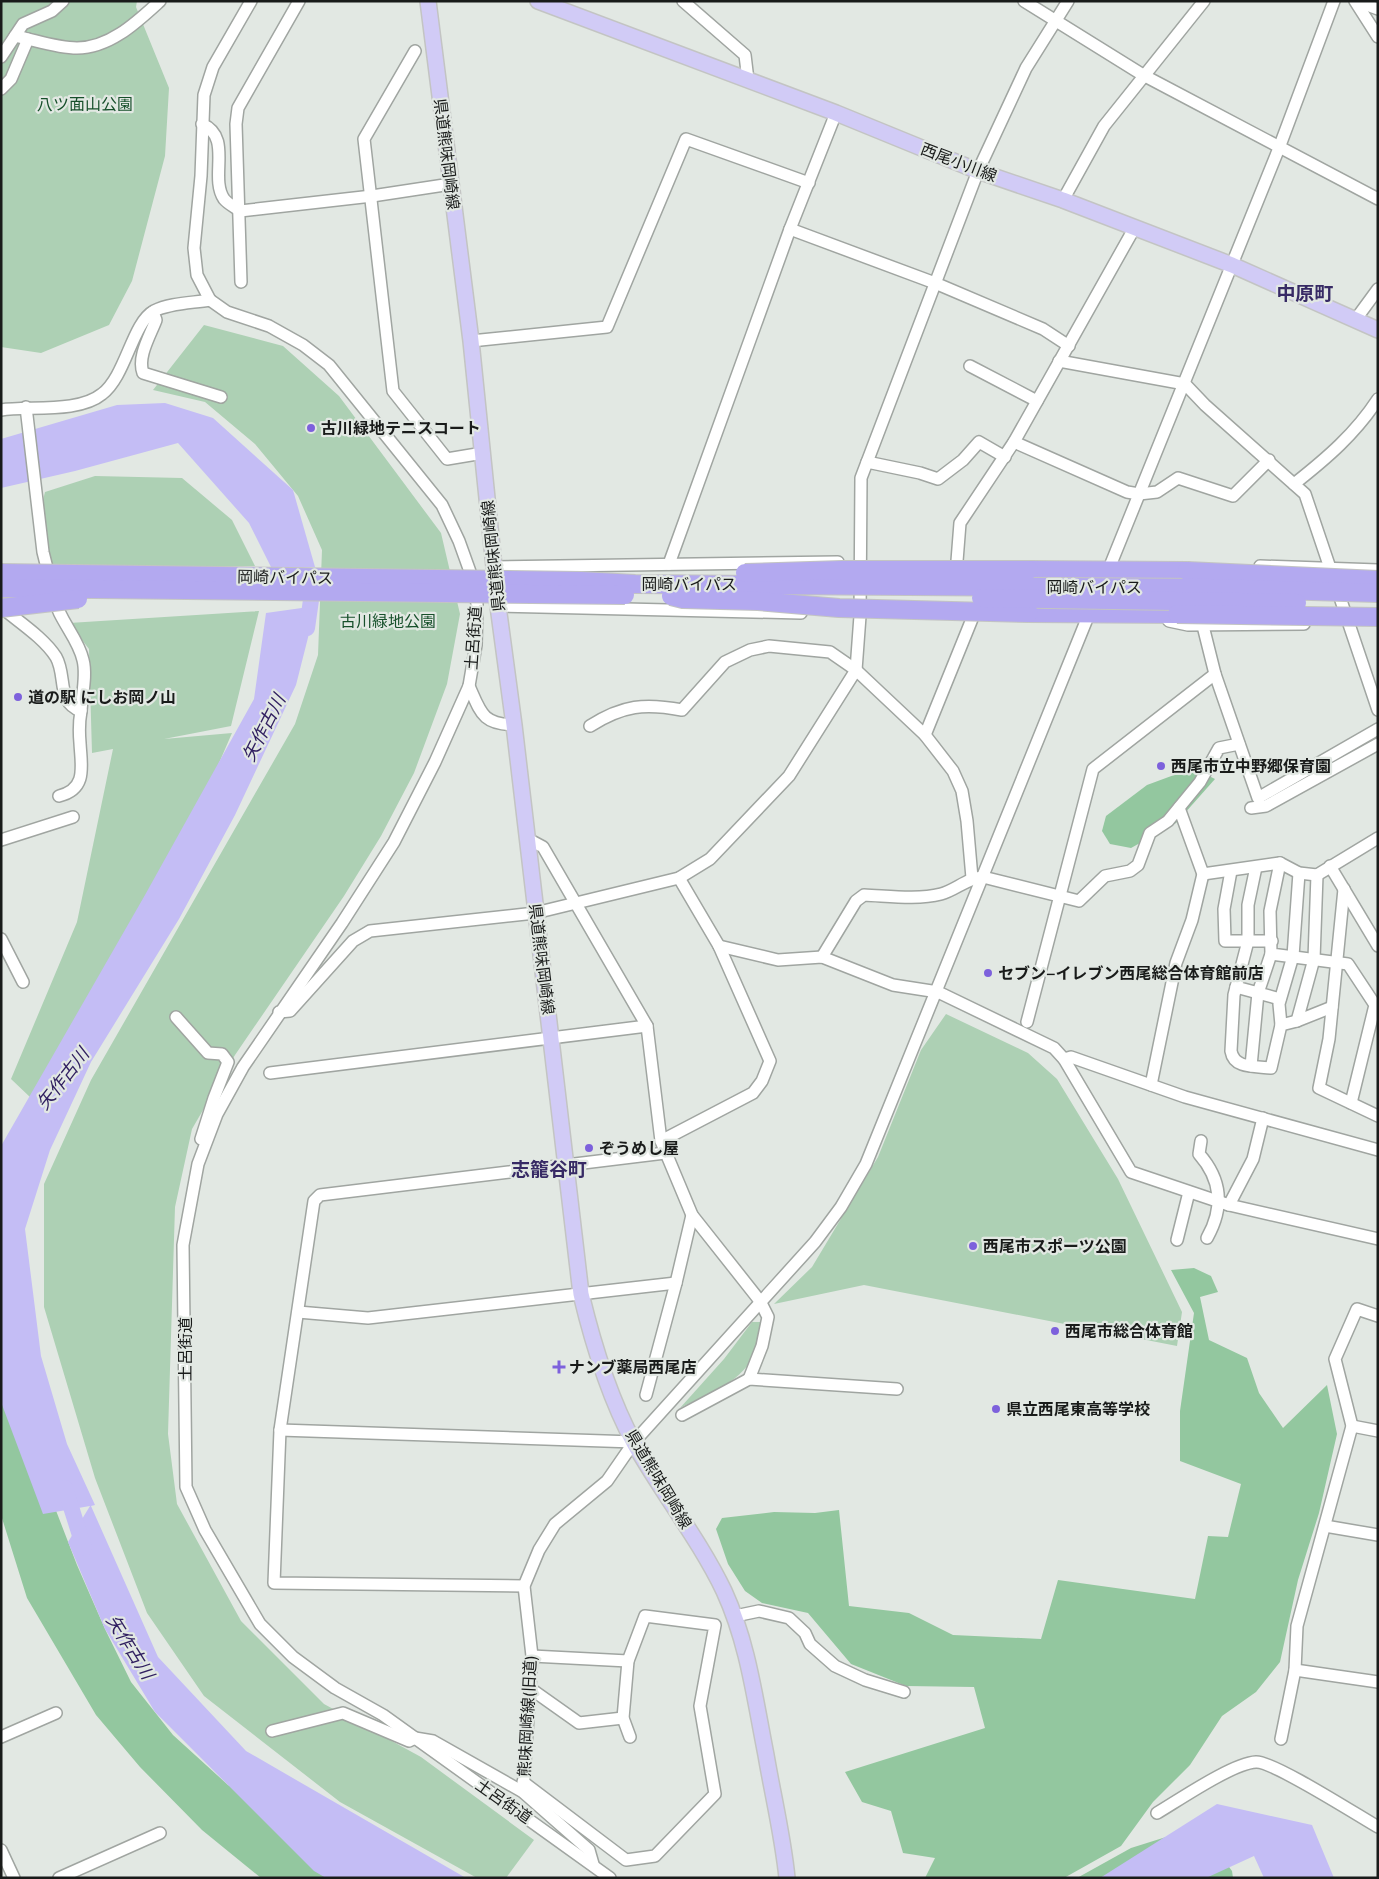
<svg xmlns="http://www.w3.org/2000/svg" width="1379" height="1879" font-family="'Nunito Sans','Noto Sans JP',sans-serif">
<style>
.green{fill:#add0b4}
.forest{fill:#93c79f}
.water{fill:#c4bdf5}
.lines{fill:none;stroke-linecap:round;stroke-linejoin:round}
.river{stroke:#c4bdf5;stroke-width:16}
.minor-casing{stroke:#a0a5a1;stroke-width:14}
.major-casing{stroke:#c3c4c3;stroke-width:18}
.highway-casing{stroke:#c3c4c3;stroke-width:20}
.minor{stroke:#fff;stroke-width:11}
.major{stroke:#d1cbf6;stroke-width:15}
.highway{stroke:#b3a9f0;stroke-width:18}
.highway-bridge-casing{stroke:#c3c4c3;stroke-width:20;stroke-linecap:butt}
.highway-bridge{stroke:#b3a9f0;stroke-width:18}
.poi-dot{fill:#7d61dc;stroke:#e2e8e3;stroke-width:2}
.labels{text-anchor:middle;stroke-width:4.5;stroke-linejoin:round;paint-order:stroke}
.park-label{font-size:16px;fill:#17502b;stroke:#e2e8e3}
.street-label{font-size:16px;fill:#191b1a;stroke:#e2e8e3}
.poi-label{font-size:16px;font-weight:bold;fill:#191b1a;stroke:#e2e8e3;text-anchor:start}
.water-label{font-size:18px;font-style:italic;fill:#312061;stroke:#e2e8e3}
.quarter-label{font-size:19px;font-weight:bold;fill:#372a65;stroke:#e2e8e3}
</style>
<rect width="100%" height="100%" fill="#e2e8e3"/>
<g class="green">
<path d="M1,1H137L136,7L169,88L165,156L132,281L109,325L41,353L1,347Z"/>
<path d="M204,325L283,346L339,396L441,533L460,614L447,684L414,773L381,836L344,896L235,1055L192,1129L175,1207L168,1434L177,1504L241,1621L324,1704L421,1757L534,1840L506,1878H477L340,1802L204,1696L147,1613L95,1478L44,1307V1184L91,1080L295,724L318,655L322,550L298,496L255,444L205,402L153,390Z"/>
<path d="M95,476L182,478L232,520L255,566L50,570L41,508L45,492Z"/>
<path d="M259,611L231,726L164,739L232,733L165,888L31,1098L11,1079L77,922L113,749L92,753L89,649L69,623Z"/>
<path d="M946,1014L1028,1053L1057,1079L1118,1179L1182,1312L1177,1346L864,1285L774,1304L812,1267L878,1157L921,1050Z"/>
<path d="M752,1322H761C759,1333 758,1347 753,1357C739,1384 705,1395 680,1408L724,1359Z"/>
</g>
<g class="forest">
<path d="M1193,768L1215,779L1176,823L1131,848L1110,844L1102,831L1106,816L1147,785Z"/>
<path d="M1194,1268L1211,1276L1218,1292L1200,1297L1209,1340L1247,1358L1259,1393L1283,1428L1327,1385L1337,1434L1319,1513L1298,1580L1280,1662L1256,1692L1222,1716L1190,1765L1153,1802L1121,1846L1064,1878H925L935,1858L903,1853L891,1811L862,1802L845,1772L985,1728L974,1687L906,1686L851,1664L808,1613L762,1603L745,1591L728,1564L716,1529L722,1518L774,1512L815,1513L839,1510L849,1606L909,1613L953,1635L1041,1639L1058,1580L1195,1599L1208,1536L1228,1537L1241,1484L1180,1461V1411L1194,1313L1171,1270Z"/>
<path d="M1,1368L77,1565L105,1629L131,1682L173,1735L228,1785L398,1878H261L202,1830L140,1767L96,1715L27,1598L1,1515Z"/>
<path d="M1166,1837L1215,1848L1232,1871L1233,1878H1077L1131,1848Z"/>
</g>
<g class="water">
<path d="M165,403L213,418L293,490L315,567L272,569L249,523L178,443L75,471L1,488V439L117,405Z"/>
<path d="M316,606L296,685L235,815L179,919L91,1062L50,1150L25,1229L41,1356L67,1444L95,1505L91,1506L158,1657L246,1751L466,1878H326L314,1871L155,1712L105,1629L68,1542L90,1506L43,1514L1,1402V1146L145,895L254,699L266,613Z"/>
<path d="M1217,1804L1312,1825L1334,1878H1264L1254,1856L1206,1878H1100Z"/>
</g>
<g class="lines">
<g class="river">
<path d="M307,628L313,586L312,578"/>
<path d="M65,1488L84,1548"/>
</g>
<g class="minor-casing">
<g id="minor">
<path d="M683,1L745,55L748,80"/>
<path d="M1024,1L1143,75L1378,199"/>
<path d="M1355,1L1378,37"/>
<path d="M1356,1L1378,9"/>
<path d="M15,36C35,40 57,48 77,48C110,48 137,22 160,1"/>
<path d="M415,51L364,139L393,391L447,459L483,453"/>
<path d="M1,57L23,24L52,11L63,1"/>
<path d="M1,89L11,79L28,39"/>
<path d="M202,124C233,137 209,177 224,199C228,204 235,207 240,211L372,196L451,184"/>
<path d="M1063,200L1104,126L1204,1"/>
<path d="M790,229L935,283L1043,329L1069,346"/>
<path d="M241,282L236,124L238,108L299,1"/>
<path d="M210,300L227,312L269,326L303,345L329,365L442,505L459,541L473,580L477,604L476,645L469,686L435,762L394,842L342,923L243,1067L217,1114L198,1164L183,1245L186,1487L205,1530L260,1624L293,1657L335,1688L383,1715L610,1878"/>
<path d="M153,312L156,320C150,336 137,357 143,373L221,397"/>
<path d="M1356,319L1378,289"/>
<path d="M471,341L607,327L686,139L809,183"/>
<path d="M1059,361L1185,384L1205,405L1305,494L1378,710"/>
<path d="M970,366L1037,401"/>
<path d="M26,407L43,552L50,580"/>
<path d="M1,410C30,406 79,413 102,394C126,376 132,323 154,311C170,303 192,303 210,300L197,275L194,248L201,176L204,95L213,67L251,1"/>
<path d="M1014,442L1127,492L1139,494L1157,492L1178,478L1233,496L1269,460"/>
<path d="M867,462L920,473L938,479L963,460L979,442L1005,457"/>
<path d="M1294,484C1327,458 1355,434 1378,399"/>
<path d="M957,561L960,523L1014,442L1135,227"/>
<path d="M669,564L790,229L836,113"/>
<path d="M1260,566L1378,570"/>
<path d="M495,567L838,562"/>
<path d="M1106,576L1279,148L1334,1"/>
<path d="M53,595C59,621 78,637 83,660C87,675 82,695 81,711"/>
<path d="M498,606L801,613"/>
<path d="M1,607C19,622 44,638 56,657C67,676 56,702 81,711C79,722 79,732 80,743C81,765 88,789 59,796"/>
<path d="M1165,616L1169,621L1188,625L1304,624"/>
<path d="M1203,626L1215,674L1258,798L1378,729"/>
<path d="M469,686C481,713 482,724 514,725"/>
<path d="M590,726C623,705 645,703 682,710L725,662L750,650L769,646L830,652L856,670L925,735L953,771L962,791L967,821L972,878"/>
<path d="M925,735L972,619"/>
<path d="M1179,808L1203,874L1280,863L1299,873L1317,875L1378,838"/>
<path d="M1251,808L1266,806L1378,744"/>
<path d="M528,839L543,847L647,1026L661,1141L692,1215L760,1301L768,1317L762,1346L749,1379"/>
<path d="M1,840L73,817"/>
<path d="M1280,863L1270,911L1271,954L1348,964L1375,1005L1351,1103"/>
<path d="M1330,866L1378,946"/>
<path d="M1256,867L1248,905V941L1234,995L1231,1051C1234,1069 1255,1066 1271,1068L1281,1025L1297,1021"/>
<path d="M1231,871L1224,909L1225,941H1272"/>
<path d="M1317,875L1314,959L1297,1021L1332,1007"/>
<path d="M1344,889L1329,1039L1319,1088L1378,1116"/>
<path d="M1,939L23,982"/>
<path d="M719,946L778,960L822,957L893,985L938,992L1054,1048L1064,1059L1131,1172L1229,1205L1378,1239"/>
<path d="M822,957L856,901L864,895C889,896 917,900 941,894C956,890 967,878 983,877L1079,901L1105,876L1130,871L1138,865L1150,833L1168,821L1200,782L1219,748L1239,744"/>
<path d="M1236,987L1280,999"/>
<path d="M279,1012L290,1011L353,941L370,931L535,913L679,878L710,859L789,776L856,670L860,616L861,478L978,171L1026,68L1068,1"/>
<path d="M176,1017L208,1053L222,1054L228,1062L214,1098L201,1139"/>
<path d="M1027,1022L1093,769L1215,674"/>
<path d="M1281,1025L1279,1004L1293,956L1299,873"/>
<path d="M1064,1059L1071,1057L1185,1097L1378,1150"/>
<path d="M1251,1066L1258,993L1271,954"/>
<path d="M270,1073L647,1026"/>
<path d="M1151,1085L1176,963L1192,920L1203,874"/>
<path d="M661,1141L753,1093L762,1081L770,1061L719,946L679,878"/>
<path d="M1201,1141L1199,1154C1222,1180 1224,1208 1207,1238"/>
<path d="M1229,1205L1253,1159L1263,1118"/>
<path d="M1177,1240L1189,1192"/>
<path d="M298,1312L368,1318L676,1283"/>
<path d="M646,1395L676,1283L692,1215"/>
<path d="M682,1415L749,1379L897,1389"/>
<path d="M1352,1426L1378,1431"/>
<path d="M280,1430L634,1442"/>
<path d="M1325,1526L1378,1535"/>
<path d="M524,1586L274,1583L280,1430L314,1201L320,1195L665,1153"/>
<path d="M735,1616L759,1611L789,1618L805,1633L810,1644L835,1666L865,1680L904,1692"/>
<path d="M532,1656L628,1661"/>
<path d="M1295,1670L1378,1682"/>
<path d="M531,1689L579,1723L623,1718"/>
<path d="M272,1731L343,1713L409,1741L415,1738L433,1741L523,1792L589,1850L593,1864"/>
<path d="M1,1737L56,1713"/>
<path d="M1281,1739L1295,1670L1297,1626L1352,1426L1335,1359L1357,1309L1378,1316"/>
<path d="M523,1782L626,1860L655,1856L715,1794L700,1706L715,1625L645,1616L628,1661L623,1718L630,1737"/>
<path d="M523,1792L532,1656L524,1586L539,1550L555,1524L607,1481L634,1442L815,1242L841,1207L866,1164L1091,609"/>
<path d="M1157,1813C1179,1800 1233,1763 1256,1762C1273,1761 1357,1815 1378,1827"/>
<path d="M1,1850L14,1878"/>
<path d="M59,1878L160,1833"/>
</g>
</g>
<g class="major-casing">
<g id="major">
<path d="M428,1L471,341L498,606L514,725L581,1294C593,1344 609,1397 634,1443C662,1493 699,1539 724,1591C748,1643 755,1700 766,1755C773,1796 783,1837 787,1878"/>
<path d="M538,1L836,113L978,171L1063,200L1232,265L1378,330"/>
</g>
</g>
<g class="highway-casing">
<g id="highway">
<path d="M1029,570L1187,571"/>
<path d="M1029,613L1177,614"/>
</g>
</g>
<use href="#minor" class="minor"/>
<use href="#major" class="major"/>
<use href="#highway" class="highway"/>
<g class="highway-bridge-casing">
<g id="highway-bridge">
<path d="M1187,571L1378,580"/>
<path d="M1,573L581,581L635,584L1210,588L1378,593"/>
<path d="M745,573L842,570H1029"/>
<path d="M1,588L625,595"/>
<path d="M671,596L683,599L758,601L839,608L1029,613"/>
<path d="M981,598L1297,603"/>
<path d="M1,608L78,599"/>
<path d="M1177,614L1378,617"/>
</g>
</g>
<use href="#highway-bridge" class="highway-bridge"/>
</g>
<g class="poi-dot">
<circle cx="311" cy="428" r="5"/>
<circle cx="18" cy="697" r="5"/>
<circle cx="1161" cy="766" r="5"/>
<circle cx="988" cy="973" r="5"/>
<circle cx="589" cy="1148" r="5"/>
<circle cx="973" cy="1246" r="5"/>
<circle cx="1055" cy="1331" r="5"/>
<path d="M556.5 1359.5h5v5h5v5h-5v5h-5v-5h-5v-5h5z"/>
<circle cx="996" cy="1409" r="5"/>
</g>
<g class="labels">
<g class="park-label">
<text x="85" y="110">八ツ面山公園</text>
<text x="388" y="627">古川緑地公園</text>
</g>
<g class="street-label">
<text transform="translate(447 154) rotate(83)" y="6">県道熊味岡崎線</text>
<text transform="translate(959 162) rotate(21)" y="6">西尾小川線</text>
<text transform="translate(493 556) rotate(-96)" y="6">県道熊味岡崎線</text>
<text transform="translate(285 577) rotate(1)" y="6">岡崎バイパス</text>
<text x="689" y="590">岡崎バイパス</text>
<text x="1094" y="593">岡崎バイパス</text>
<text transform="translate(473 638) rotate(-86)" y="6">土呂街道</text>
<text transform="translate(542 959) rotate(83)" y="6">県道熊味岡崎線</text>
<text transform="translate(185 1349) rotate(-90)" y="6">土呂街道</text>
<text transform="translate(659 1479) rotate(59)" y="6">県道熊味岡崎線</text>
<text transform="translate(527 1716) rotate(-87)" y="6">熊味岡崎線(旧道)</text>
<text transform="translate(504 1801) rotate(35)" y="6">土呂街道</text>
</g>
<g class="poi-label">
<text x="321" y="434">古川緑地テニスコート</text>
<text x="28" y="703">道の駅 にしお岡ノ山</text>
<text x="1171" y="772">西尾市立中野郷保育園</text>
<text x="998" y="979">セブン−イレブン西尾総合体育館前店</text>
<text x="599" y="1154">ぞうめし屋</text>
<text x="983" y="1252">西尾市スポーツ公園</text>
<text x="1065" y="1337">西尾市総合体育館</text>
<text x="569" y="1373">ナンブ薬局西尾店</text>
<text x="1006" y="1415">県立西尾東高等学校</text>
</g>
<g class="water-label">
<text transform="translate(264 728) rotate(-63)" y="6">矢作古川</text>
<text transform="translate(63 1079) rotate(-52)" y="6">矢作古川</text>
<text transform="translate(130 1647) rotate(58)" y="6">矢作古川</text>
</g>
<g class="quarter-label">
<text x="1305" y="300">中原町</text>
<text x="549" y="1176">志籠谷町</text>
</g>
</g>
<rect width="1379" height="1879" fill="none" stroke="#191b1a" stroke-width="5"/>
</svg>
